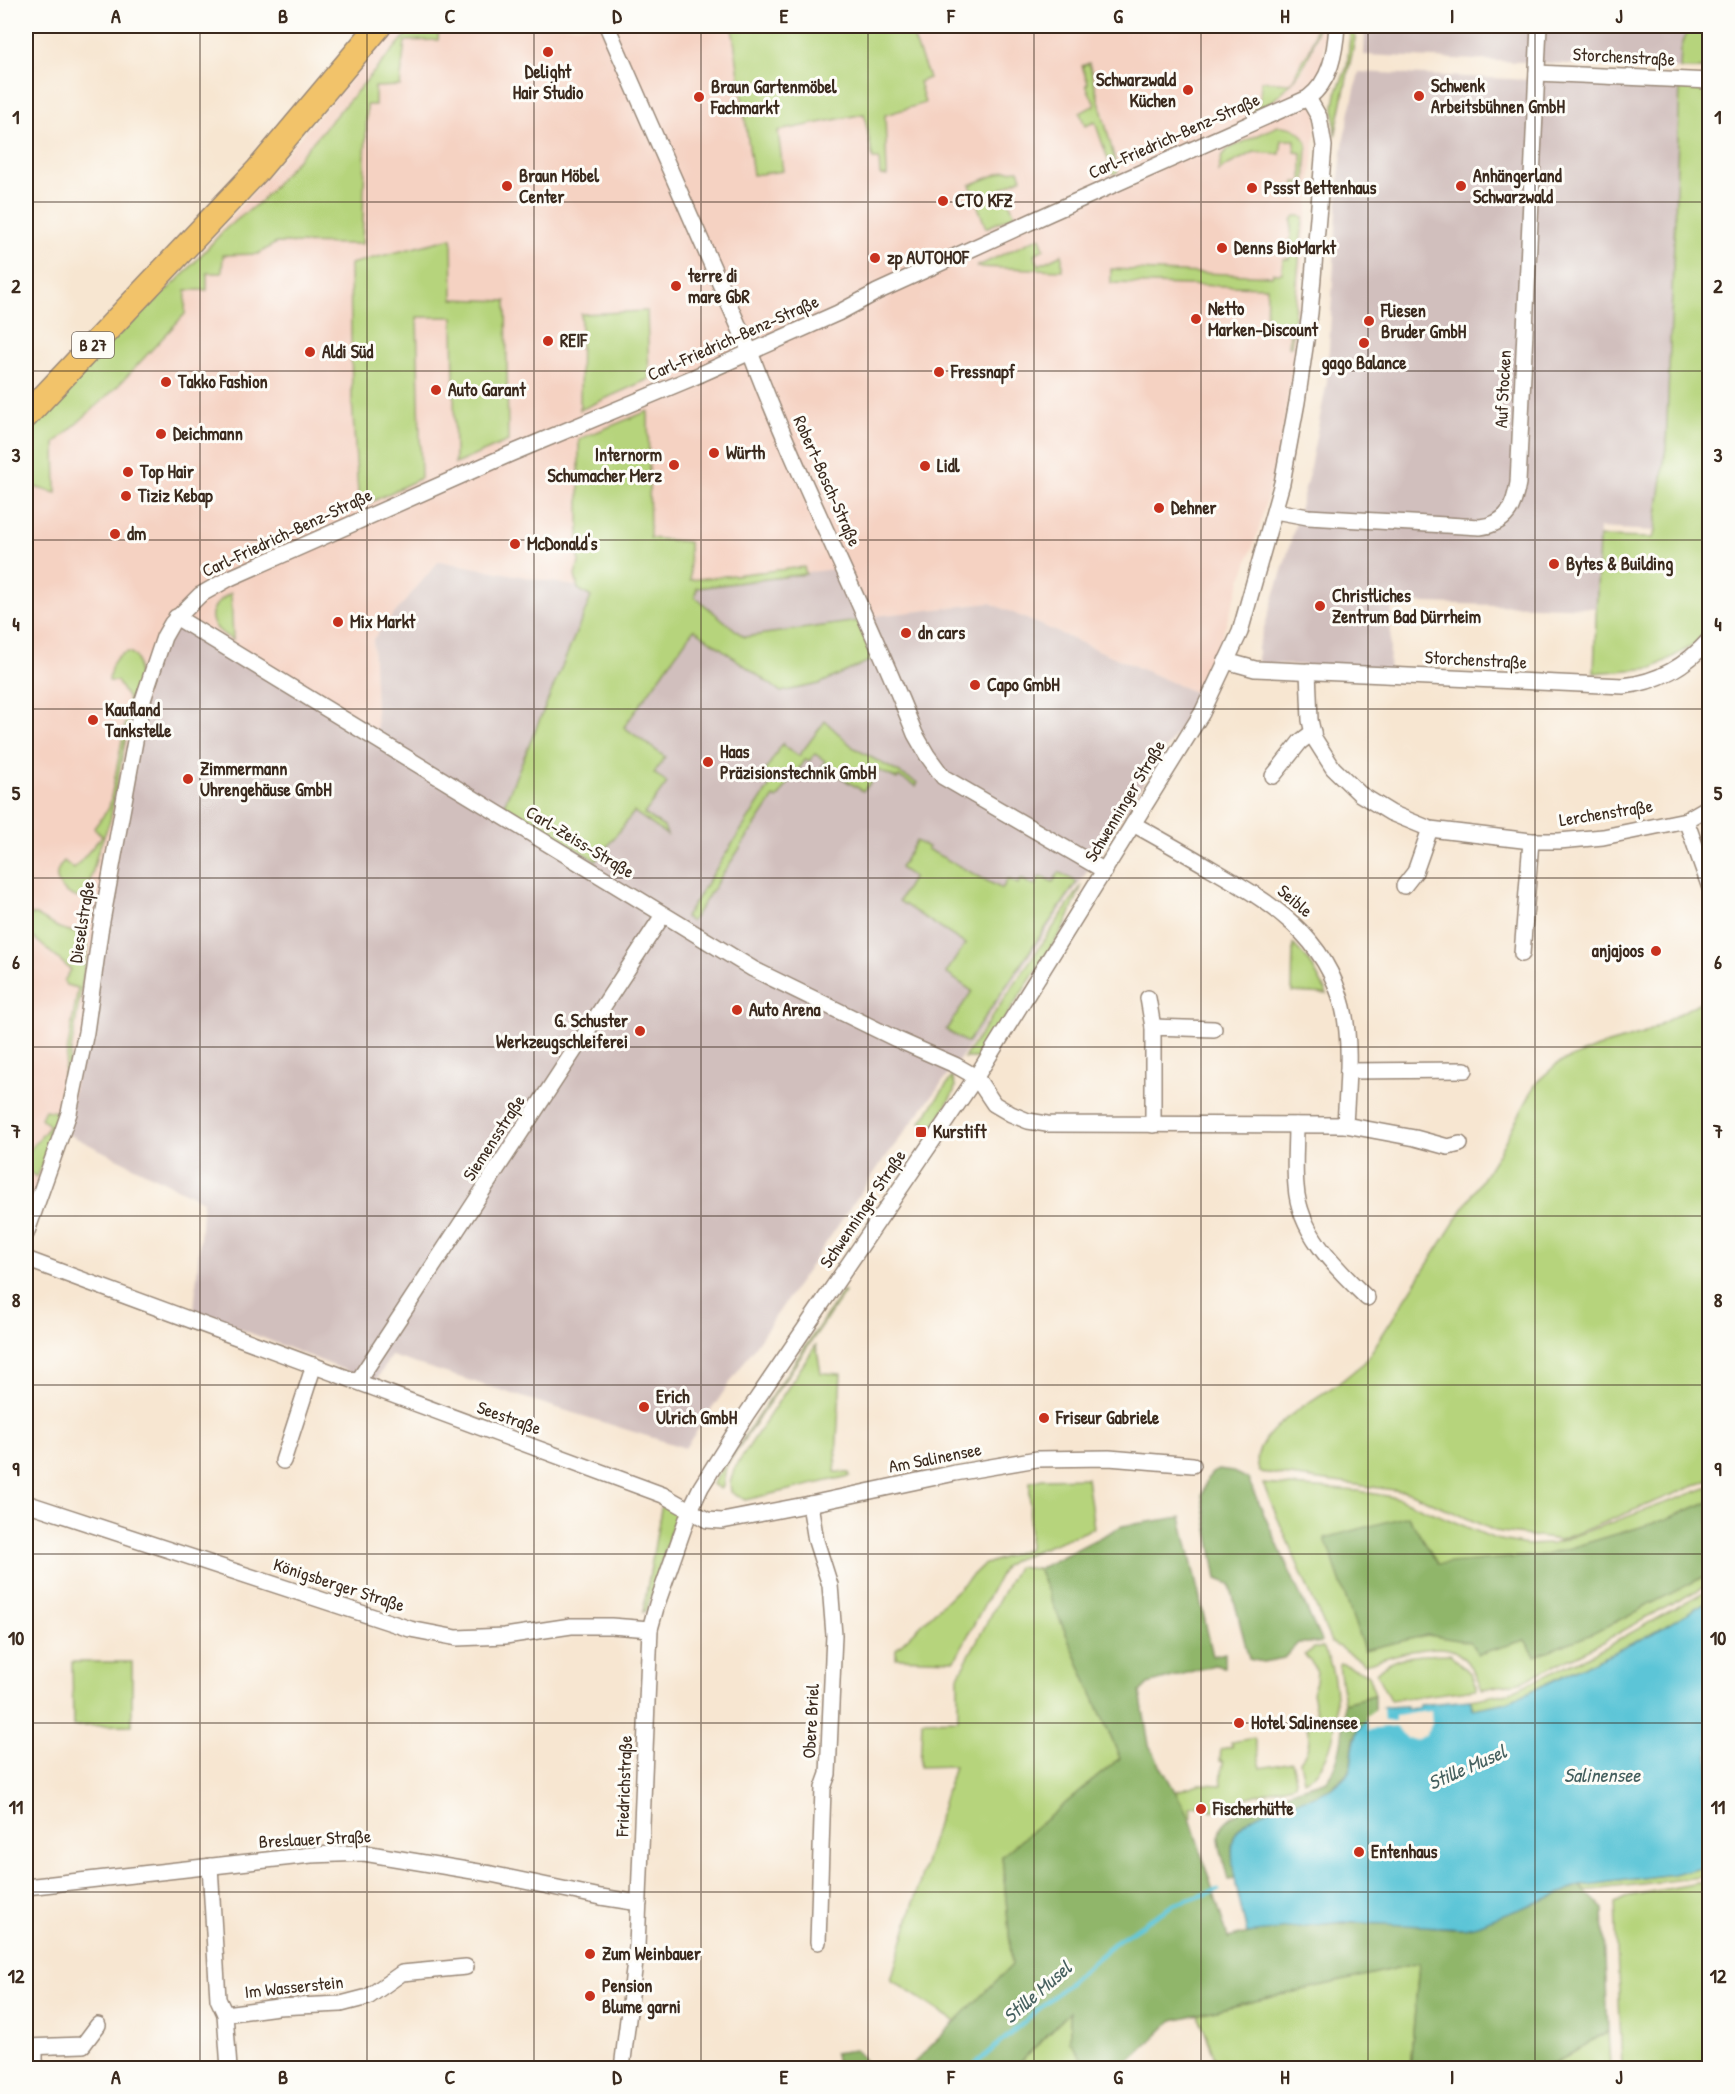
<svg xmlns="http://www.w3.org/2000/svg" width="1735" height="2094" font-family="'Patrick Hand',sans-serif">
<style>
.built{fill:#f5d2c2}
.industrial{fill:#d1bfbd}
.green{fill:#b6d47b;stroke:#787f4c;stroke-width:1.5}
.forest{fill:#90b66b;stroke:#667044;stroke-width:1.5}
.water{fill:#5bc5d7;stroke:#4b787a;stroke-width:1.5}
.pier{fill:#f7e6d1}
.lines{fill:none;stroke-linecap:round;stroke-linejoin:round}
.stream{stroke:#5bc5d7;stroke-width:4.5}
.minor-casing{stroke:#998878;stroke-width:18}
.primary-casing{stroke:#998878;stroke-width:27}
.minor{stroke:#fff;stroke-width:15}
.primary{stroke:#f2c36a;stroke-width:24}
.grid{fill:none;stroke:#3b2a1e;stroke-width:1.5;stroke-opacity:0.55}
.poi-dot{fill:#c8321e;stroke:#fdfcf7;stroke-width:2}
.labels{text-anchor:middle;stroke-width:6;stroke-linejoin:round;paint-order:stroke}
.shield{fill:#fdfcf7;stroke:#75695f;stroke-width:1.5}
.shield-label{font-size:16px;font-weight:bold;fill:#3b2a1e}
.street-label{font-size:18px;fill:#3b2a1e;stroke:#fdfcf7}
.poi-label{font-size:18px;font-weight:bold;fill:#3b2a1e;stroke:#fdfcf7;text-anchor:start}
.water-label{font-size:20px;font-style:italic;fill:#46605f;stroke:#fdfcf7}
.neatline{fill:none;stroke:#3b2a1e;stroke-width:2}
.grid-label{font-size:20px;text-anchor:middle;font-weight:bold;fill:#3b2a1e}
</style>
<rect width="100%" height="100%" fill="#fdfcf7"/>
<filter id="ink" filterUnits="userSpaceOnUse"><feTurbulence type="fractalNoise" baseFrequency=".0167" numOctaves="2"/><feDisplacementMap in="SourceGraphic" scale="12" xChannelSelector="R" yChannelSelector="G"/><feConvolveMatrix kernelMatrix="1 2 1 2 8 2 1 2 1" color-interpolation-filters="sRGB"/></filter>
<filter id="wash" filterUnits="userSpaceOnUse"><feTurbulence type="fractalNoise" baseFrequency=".008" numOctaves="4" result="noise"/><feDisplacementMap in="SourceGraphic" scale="24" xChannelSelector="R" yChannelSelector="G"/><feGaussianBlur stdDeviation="1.35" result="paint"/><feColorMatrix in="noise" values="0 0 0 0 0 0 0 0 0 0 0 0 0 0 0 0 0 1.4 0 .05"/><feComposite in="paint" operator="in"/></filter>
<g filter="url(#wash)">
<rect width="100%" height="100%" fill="#f7e6d1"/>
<path class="built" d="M396,26H1326L1292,372L1282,439L1259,529L1201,695L990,603L858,618L679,588L574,586L439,561L373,639L377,732L72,1109L26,1233V456Z"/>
<g class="industrial">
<path d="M1365,26H1688L1681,50L1680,69L1364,55Z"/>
<path d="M1359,72L1680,87L1666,447L1655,531L1599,528L1597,608L1392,602L1389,670L1258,663V647L1287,555L1308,477L1327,382L1339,177L1344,138Z"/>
<path d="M439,561L574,586L679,588L834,569L858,618L990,603L1201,695L1084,876L969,1047L879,1166L685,1448L391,1356L375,1382L194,1311L203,1201L66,1133L150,671L180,618L377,731L373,639Z"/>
</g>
<g class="green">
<path d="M414,26H439L438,40L405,41L400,86L375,87V105H367L362,244L276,243L258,254L223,255L222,273H207V290H186L185,314L116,388L55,443L56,493L26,485V433L105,347L182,276L225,229L261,201Z"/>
<path d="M732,26H909L929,78L919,82L925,103L885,115L887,176L880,175L879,159H873L864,114L778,131L783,171L753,175Z"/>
<path d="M1315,26H1317C1314,54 1301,75 1280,94C1272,102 1263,110 1252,111L1253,104H1260L1261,81L1290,83L1295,78C1296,67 1304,61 1309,51C1314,43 1314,35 1315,26Z"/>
<path d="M1351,26H1356L1355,39L1335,136L1334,106L1336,94L1347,67Z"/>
<path d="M1688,26H1709V69H1680L1681,50Z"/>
<path d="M1089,63L1118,172L1113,174L1095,122L1085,126L1080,113L1095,105L1086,85L1088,83L1082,66Z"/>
<path d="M1680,87L1709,88V628L1694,645L1653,668L1594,673L1599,537L1653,538L1655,531L1666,447Z"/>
<path d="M1278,126C1292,126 1303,130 1307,145L1305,190H1300L1295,185V182H1302V153L1295,152V140H1282L1280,154L1254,152L1226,166L1218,172L1222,156L1228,149Z"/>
<path d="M1019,170L1022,178L1002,188L1015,215L986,228L970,185L1005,171Z"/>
<path d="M1295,216H1300L1303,218L1291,347H1289L1290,330L1266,329L1267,287L1111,283V269L1272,276L1273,273H1282L1283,259H1289L1292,220Z"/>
<path d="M1040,237L1044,249L1034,254L1039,265L1062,254V270L976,267Z"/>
<path d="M452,238L453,299L506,301L508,441L455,464L453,317H417L421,478L359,508L352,400L350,264Z"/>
<path d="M647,311L649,379L580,410L581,314Z"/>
<path d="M648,411L650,538L689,542L690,580L804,567L806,574L697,588L695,597L744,637L858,621L876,658L819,684L781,692L694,629L624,727L665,757L654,773L667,783L644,814L664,827L667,835L634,812L596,861L504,805L591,597L578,589L575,575L579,563V439Z"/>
<path d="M231,593L233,640C206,626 204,609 231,593Z"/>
<path d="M128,652C139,655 138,665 138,675L110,821L98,851L87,893L78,898C61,892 48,878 64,861L74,869L102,836L94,828L109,808L126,720L128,699L117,681H109C110,668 113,655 128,652Z"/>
<path d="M825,721L854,748L918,783L916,786L899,777L897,779L878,770L872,781L863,791L822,766L825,761L815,754L809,761L806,759L777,799L774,797L691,922L685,917L771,784L761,777L783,743L785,747L799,756Z"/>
<path d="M916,841L928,847L927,849L1002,889L1008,879L1018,884L1021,879L1035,886L1040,876L1053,882L1059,872L1077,882L967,1043L946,1030L972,991L946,973L965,944L899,901L913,877L900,868Z"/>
<path d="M1082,885L1065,926L982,1054L977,1058H964Z"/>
<path d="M26,914L36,915L59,928L80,934L84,937L88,947L61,1112L55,1136L37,1177L26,1170V1154L50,1126L41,1118L45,1110L57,1112L78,988L66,985L64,981L71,970L26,931Z"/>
<path d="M1293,944L1310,962L1327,994L1292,992Z"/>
<path d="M1709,997V1480L1560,1540L1495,1531L1409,1492L1260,1472C1242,1437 1317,1398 1339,1383C1348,1376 1356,1369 1365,1362L1498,1154L1537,1082L1557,1064L1598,1047L1643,1034Z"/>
<path d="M952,1077L955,1086L954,1091L933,1129L921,1122Z"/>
<path d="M843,1291L845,1292L726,1466L723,1487L721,1489L712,1484Z"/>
<path d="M816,1345L821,1373L841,1374L835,1472L849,1473L850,1476L745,1500L731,1492L730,1483L734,1469Z"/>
<path d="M1087,1478L1094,1528L1013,1560L1004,1567L955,1660L896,1658V1649L983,1565L1029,1548L1030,1482L1042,1479Z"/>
<path d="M1263,1484L1358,1491L1398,1498L1495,1539L1527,1545L1552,1544L1709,1487V1584L1589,1649L1520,1682L1482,1689C1476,1676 1469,1660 1456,1652C1438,1640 1384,1658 1365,1664L1331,1642Z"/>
<path d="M662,1503L677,1511L647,1609L643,1612Z"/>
<path d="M1017,1567L1038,1569L1120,1758L1002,1856L1012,1965L962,2026L891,1980L954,1766L920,1767L922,1721L958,1720V1676Z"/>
<path d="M1709,1589V1600L1654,1633L1508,1702L1473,1709L1470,1700L1508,1693L1604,1648Z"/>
<path d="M1314,1648H1323C1343,1679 1343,1764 1304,1781L1300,1761C1309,1749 1311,1742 1307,1727L1310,1726L1309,1721L1317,1716L1312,1693L1316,1681L1317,1670L1305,1655Z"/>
<path d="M1450,1654L1470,1673L1477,1689L1390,1700L1376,1673C1394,1653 1426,1655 1450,1654Z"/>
<path d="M72,1662H132V1725L73,1726Z"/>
<path d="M1341,1663L1368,1674L1375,1695L1344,1703L1339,1665Z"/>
<path d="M1254,1738L1261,1768L1292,1762L1296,1779L1295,1784L1242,1799L1211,1811L1209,1803L1190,1807L1192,1817L1190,1818L1174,1792L1199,1784L1221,1785L1223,1761L1220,1760L1221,1749L1232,1747L1231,1742Z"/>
<path d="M1709,1865V1874L1701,1877L1584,1891L1580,1886L1673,1874Z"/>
<path d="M1709,1881V2068H1622L1615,1903L1629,1896Z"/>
<path d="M1419,1963L1410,2068H1219L1198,2014Z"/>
<path d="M1070,2012V2041L1082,2059L1077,2068H1014Z"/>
<path d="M1608,2031L1610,2068H1548Z"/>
</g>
<g class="forest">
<path d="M1218,1470L1233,1472L1248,1479L1321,1641L1320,1643H1298L1284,1658L1263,1662L1249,1659L1230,1584L1217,1579L1202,1495L1207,1479L1212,1473Z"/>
<path d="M1709,1501V1574L1592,1634L1535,1656L1525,1640L1478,1654L1470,1642L1427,1635L1364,1650L1325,1538L1408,1516L1438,1564L1546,1555L1664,1520Z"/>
<path d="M1181,1517L1213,1656L1225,1653V1667L1214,1665L1148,1684L1140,1692L1149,1745L1190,1818L1228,1938C1284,1923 1342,1922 1399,1924C1421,1925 1442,1929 1464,1928L1477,1925L1580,1886L1603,1909L1608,2031L1548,2068H1410L1419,1963L1173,2020L1122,2068H1077L1082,2059L1070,2041V2012L1014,2068H909L1012,1965L1002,1856L1120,1758L1038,1569L1122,1526Z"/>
<path d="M1375,1695V1713C1370,1720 1360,1726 1356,1734C1349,1747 1356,1766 1344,1777C1330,1791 1309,1799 1291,1805C1269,1812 1233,1817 1232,1847C1231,1857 1235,1869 1236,1879L1228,1880C1226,1869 1218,1845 1219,1835C1221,1806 1303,1789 1327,1780C1342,1759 1344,1729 1344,1703Z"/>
<path d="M855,2050L872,2068H836L834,2053Z"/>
</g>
<path class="water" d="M1709,1600V1865L1673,1874L1580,1886L1477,1925L1464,1928L1342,1922L1247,1933C1242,1911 1226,1855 1235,1835C1253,1800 1319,1808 1346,1776C1352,1769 1352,1759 1353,1750C1356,1734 1358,1726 1372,1716C1375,1714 1379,1710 1383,1708C1390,1706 1399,1707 1406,1706L1407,1709L1419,1708V1705L1470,1700L1473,1709L1508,1702L1654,1633Z"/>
<path class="pier" d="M1383,1708L1384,1721H1395V1715L1431,1711L1432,1724L1426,1735L1416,1740L1407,1739L1396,1727L1368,1730L1366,1716L1376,1709Z"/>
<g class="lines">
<path class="stream" d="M971,2068L1118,1940L1173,1905L1218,1890"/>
</g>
</g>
<g filter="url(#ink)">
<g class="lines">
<g class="minor-casing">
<g id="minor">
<path d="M607,26L750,352C799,482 864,605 915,734L927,755L943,777L1105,871"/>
<path d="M1537,73L1710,81"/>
<path d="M1275,511L1308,517L1480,527C1507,524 1514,507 1518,483L1539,26"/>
<path d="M176,617L753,969L896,1039L955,1065L976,1077L994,1104L1011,1114L1028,1121L1047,1124L1345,1125L1415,1138L1448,1147L1460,1144"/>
<path d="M1226,661L1255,669L1623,686C1659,682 1686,666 1710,639"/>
<path d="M1308,671L1310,720L1314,738L1333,768L1360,794L1391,813L1430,829L1531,841H1559L1603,837L1686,820L1710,806"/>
<path d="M1273,776L1300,742L1313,732"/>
<path d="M1686,820L1710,888"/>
<path d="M1133,824C1159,838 1186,854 1212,869C1271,903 1325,935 1343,1007C1352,1045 1347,1086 1345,1125"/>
<path d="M1404,886L1415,872L1430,829"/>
<path d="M1522,954L1531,841"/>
<path d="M1148,998L1153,1027"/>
<path d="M1348,1071L1465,1070"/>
<path d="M1153,1125V1027L1214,1029"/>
<path d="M1296,1125C1296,1145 1294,1166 1296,1186C1299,1233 1335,1267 1367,1298"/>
<path d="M26,1234L69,1113L86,1032L100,932L142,703L164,637L172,623L200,595L230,578L510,454L692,378L838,313L877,292L1050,213L1308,98C1331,81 1335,52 1337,26"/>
<path d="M26,1259L663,1495L707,1520L722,1521L810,1504L955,1473L1037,1459L1109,1458L1193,1465"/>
<path d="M358,1381L663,915"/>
<path d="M283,1461L314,1365"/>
<path d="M26,1503L410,1629L457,1638L505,1636L571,1626H611L650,1629"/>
<path d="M810,1504L816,1541L830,1585L834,1635L828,1774L823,1788L818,1942"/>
<path d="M210,1866L218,1999L225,2014L229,2068"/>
<path d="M26,1887L311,1855L364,1853L491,1874L601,1897L639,1903"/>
<path d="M225,2014L278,2007L341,2004L368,1997L402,1973L466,1967"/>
<path d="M26,2047L83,2045L98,2025"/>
<path d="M35,2047V2068"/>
<path d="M622,2068L637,1946L650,1629L657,1604L690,1510L701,1487L746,1415L976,1077L1202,713L1240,632L1282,483L1297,402L1310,313L1324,146L1319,117L1308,98"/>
</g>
</g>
<g class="primary-casing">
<path id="primary" d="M26,416L258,170L379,26"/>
</g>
<use href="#minor" class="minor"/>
<use href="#primary" class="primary"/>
</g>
</g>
<path class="grid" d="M200,26V2068M367,26V2068M534,26V2068M701,26V2068M868,26V2068M1034,26V2068M1201,26V2068M1368,26V2068M1535,26V2068M26,202H1710M26,371H1710M26,540H1710M26,709H1710M26,878H1710M26,1047H1710M26,1216H1710M26,1385H1710M26,1554H1710M26,1723H1710M26,1892H1710"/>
<g class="poi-dot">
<circle cx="548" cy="52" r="6"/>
<circle cx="1188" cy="90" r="6"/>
<circle cx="1419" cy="96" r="6"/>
<circle cx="699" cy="97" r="6"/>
<circle cx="507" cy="186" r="6"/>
<circle cx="1461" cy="186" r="6"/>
<circle cx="1252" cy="188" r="6"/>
<circle cx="943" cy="201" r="6"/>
<circle cx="1222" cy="248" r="6"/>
<circle cx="875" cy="258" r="6"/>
<circle cx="676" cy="286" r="6"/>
<circle cx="1196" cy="319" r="6"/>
<circle cx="1369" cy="321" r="6"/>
<circle cx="548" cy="341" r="6"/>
<circle cx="1364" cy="343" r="6"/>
<circle cx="310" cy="352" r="6"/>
<circle cx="939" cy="372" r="6"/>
<circle cx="166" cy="382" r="6"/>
<circle cx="436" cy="390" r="6"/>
<circle cx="161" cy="434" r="6"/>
<circle cx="714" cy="453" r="6"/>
<circle cx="674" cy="465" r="6"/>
<circle cx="925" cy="466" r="6"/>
<circle cx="128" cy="472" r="6"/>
<circle cx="126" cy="496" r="6"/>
<circle cx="1159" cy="508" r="6"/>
<circle cx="115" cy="534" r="6"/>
<circle cx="515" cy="544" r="6"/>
<circle cx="1554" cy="564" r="6"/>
<circle cx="1320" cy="606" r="6"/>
<circle cx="338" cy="622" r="6"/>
<circle cx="906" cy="633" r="6"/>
<circle cx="975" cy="685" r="6"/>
<circle cx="93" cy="720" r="6"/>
<circle cx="708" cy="762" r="6"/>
<circle cx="188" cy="779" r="6"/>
<circle cx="1656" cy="951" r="6"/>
<circle cx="737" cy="1010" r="6"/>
<circle cx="640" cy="1031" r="6"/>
<rect x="915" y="1126" width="12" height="12" rx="3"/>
<circle cx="644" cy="1407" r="6"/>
<circle cx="1044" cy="1418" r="6"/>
<circle cx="1239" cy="1723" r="6"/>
<circle cx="1201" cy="1809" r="6"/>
<circle cx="1359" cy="1852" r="6"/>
<circle cx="590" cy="1954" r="6"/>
<circle cx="590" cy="1996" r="6"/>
</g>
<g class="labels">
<rect class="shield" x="72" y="332" width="42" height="26" rx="4.5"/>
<g class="shield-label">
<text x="93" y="351">B 27</text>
</g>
<g class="street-label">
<text transform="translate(1624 57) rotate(3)" y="6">Storchenstraße</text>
<text transform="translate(1174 136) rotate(-24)" y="6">Carl-Friedrich-Benz-Straße</text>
<text transform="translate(733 338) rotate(-24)" y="6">Carl-Friedrich-Benz-Straße</text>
<text transform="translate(1503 389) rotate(-87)" y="6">Auf Stocken</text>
<text transform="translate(827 481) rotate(66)" y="6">Robert-Bosch-Straße</text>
<text transform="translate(287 533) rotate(-25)" y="6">Carl-Friedrich-Benz-Straße</text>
<text transform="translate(1476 660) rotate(3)" y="6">Storchenstraße</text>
<text transform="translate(1125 801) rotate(-59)" y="6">Schwenninger Straße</text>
<text transform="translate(1606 813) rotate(-9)" y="6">Lerchenstraße</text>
<text transform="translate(580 842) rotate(31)" y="6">Carl-Zeiss-Straße</text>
<text transform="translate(1295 901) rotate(40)" y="6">Seible</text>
<text transform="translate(82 922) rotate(-81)" y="6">Dieselstraße</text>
<text transform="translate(494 1138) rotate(-57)" y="6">Siemensstraße</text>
<text transform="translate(863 1209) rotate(-56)" y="6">Schwenninger Straße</text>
<text transform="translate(509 1418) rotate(20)" y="6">Seestraße</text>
<text transform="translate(935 1458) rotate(-11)" y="6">Am Salinensee</text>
<text transform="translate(339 1585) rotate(18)" y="6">Königsberger Straße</text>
<text transform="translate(811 1721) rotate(-87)" y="6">Obere Briel</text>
<text transform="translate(624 1786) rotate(-88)" y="6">Friedrichstraße</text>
<text transform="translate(315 1839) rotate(-3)" y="6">Breslauer Straße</text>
<text transform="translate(294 1987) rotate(-6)" y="6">Im Wasserstein</text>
</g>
<g class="poi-label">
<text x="548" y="78" text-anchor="middle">Delight<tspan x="548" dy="21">Hair Studio</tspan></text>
<text x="1176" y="86" text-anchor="end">Schwarzwald<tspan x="1176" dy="21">Küchen</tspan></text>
<text x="1431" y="92">Schwenk<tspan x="1431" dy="21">Arbeitsbühnen GmbH</tspan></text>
<text x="711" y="93">Braun Gartenmöbel<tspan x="711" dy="21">Fachmarkt</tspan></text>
<text x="519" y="182">Braun Möbel<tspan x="519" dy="21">Center</tspan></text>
<text x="1473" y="182">Anhängerland<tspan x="1473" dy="21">Schwarzwald</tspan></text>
<text x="1264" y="194">Pssst Bettenhaus</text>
<text x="955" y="207">CTO KFZ</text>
<text x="1234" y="254">Denns BioMarkt</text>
<text x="887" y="264">zp AUTOHOF</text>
<text x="688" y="282">terre di<tspan x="688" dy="21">mare GbR</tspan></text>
<text x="1208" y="315">Netto<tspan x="1208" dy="21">Marken-Discount</tspan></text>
<text x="1381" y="317">Fliesen<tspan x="1381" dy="21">Bruder GmbH</tspan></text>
<text x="560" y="347">REIF</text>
<text x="322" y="358">Aldi Süd</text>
<text x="1364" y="369" text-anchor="middle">gago Balance</text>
<text x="951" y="378">Fressnapf</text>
<text x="178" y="388">Takko Fashion</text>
<text x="448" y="396">Auto Garant</text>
<text x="173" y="440">Deichmann</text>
<text x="726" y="459">Würth</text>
<text x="662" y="461" text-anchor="end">Internorm<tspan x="662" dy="21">Schumacher Merz</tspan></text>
<text x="937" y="472">Lidl</text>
<text x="140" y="478">Top Hair</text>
<text x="138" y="502">Tiziz Kebap</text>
<text x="1171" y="514">Dehner</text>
<text x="127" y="540">dm</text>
<text x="527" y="550">McDonald's</text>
<text x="1566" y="570">Bytes &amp; Building</text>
<text x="1332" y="602">Christliches<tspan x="1332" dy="21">Zentrum Bad Dürrheim</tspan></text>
<text x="350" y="628">Mix Markt</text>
<text x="918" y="639">dn cars</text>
<text x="987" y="691">Capo GmbH</text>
<text x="105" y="716">Kaufland<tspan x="105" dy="21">Tankstelle</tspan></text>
<text x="720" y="758">Haas<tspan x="720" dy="21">Präzisionstechnik GmbH</tspan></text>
<text x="200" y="775">Zimmermann<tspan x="200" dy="21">Uhrengehäuse GmbH</tspan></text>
<text x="1644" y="957" text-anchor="end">anjajoos</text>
<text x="749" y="1016">Auto Arena</text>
<text x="628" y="1027" text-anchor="end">G. Schuster<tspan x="628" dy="21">Werkzeugschleiferei</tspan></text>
<text x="933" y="1138">Kurstift</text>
<text x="656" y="1403">Erich<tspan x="656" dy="21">Ulrich GmbH</tspan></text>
<text x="1056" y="1424">Friseur Gabriele</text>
<text x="1251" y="1729">Hotel Salinensee</text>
<text x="1213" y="1815">Fischerhütte</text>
<text x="1371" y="1858">Entenhaus</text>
<text x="602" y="1960">Zum Weinbauer</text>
<text x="602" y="1992">Pension<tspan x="602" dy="21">Blume garni</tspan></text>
</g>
<g class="water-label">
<text transform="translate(1467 1767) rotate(-24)" y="7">Stille Musel</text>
<text x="1602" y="1782">Salinensee</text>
<text transform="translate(1037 1992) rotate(-41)" y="7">Stille Musel</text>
</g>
</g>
<rect width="1735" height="2094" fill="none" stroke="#fdfcf7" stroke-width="66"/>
<rect x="33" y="33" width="1669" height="2028" class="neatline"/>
<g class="grid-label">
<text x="116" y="23">A</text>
<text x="283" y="23">B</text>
<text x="450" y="23">C</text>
<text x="617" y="23">D</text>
<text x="784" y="23">E</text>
<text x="951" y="23">F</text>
<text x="1118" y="23">G</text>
<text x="1285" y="23">H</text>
<text x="1452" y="23">I</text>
<text x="1619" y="23">J</text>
<text x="16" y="124">1</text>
<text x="1718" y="124">1</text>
<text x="16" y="293">2</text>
<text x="1718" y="293">2</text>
<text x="16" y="462">3</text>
<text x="1718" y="462">3</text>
<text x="16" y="631">4</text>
<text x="1718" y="631">4</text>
<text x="16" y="800">5</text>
<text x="1718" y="800">5</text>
<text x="16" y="969">6</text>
<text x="1718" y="969">6</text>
<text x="16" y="1138">7</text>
<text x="1718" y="1138">7</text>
<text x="16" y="1307">8</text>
<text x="1718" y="1307">8</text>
<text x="16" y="1476">9</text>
<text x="1718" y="1476">9</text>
<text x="16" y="1645">10</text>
<text x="1718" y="1645">10</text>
<text x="16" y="1814">11</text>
<text x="1718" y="1814">11</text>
<text x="16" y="1983">12</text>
<text x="1718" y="1983">12</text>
<text x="116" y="2084">A</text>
<text x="283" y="2084">B</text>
<text x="450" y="2084">C</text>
<text x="617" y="2084">D</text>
<text x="784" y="2084">E</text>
<text x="951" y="2084">F</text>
<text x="1118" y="2084">G</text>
<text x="1285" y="2084">H</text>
<text x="1452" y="2084">I</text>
<text x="1619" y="2084">J</text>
</g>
</svg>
